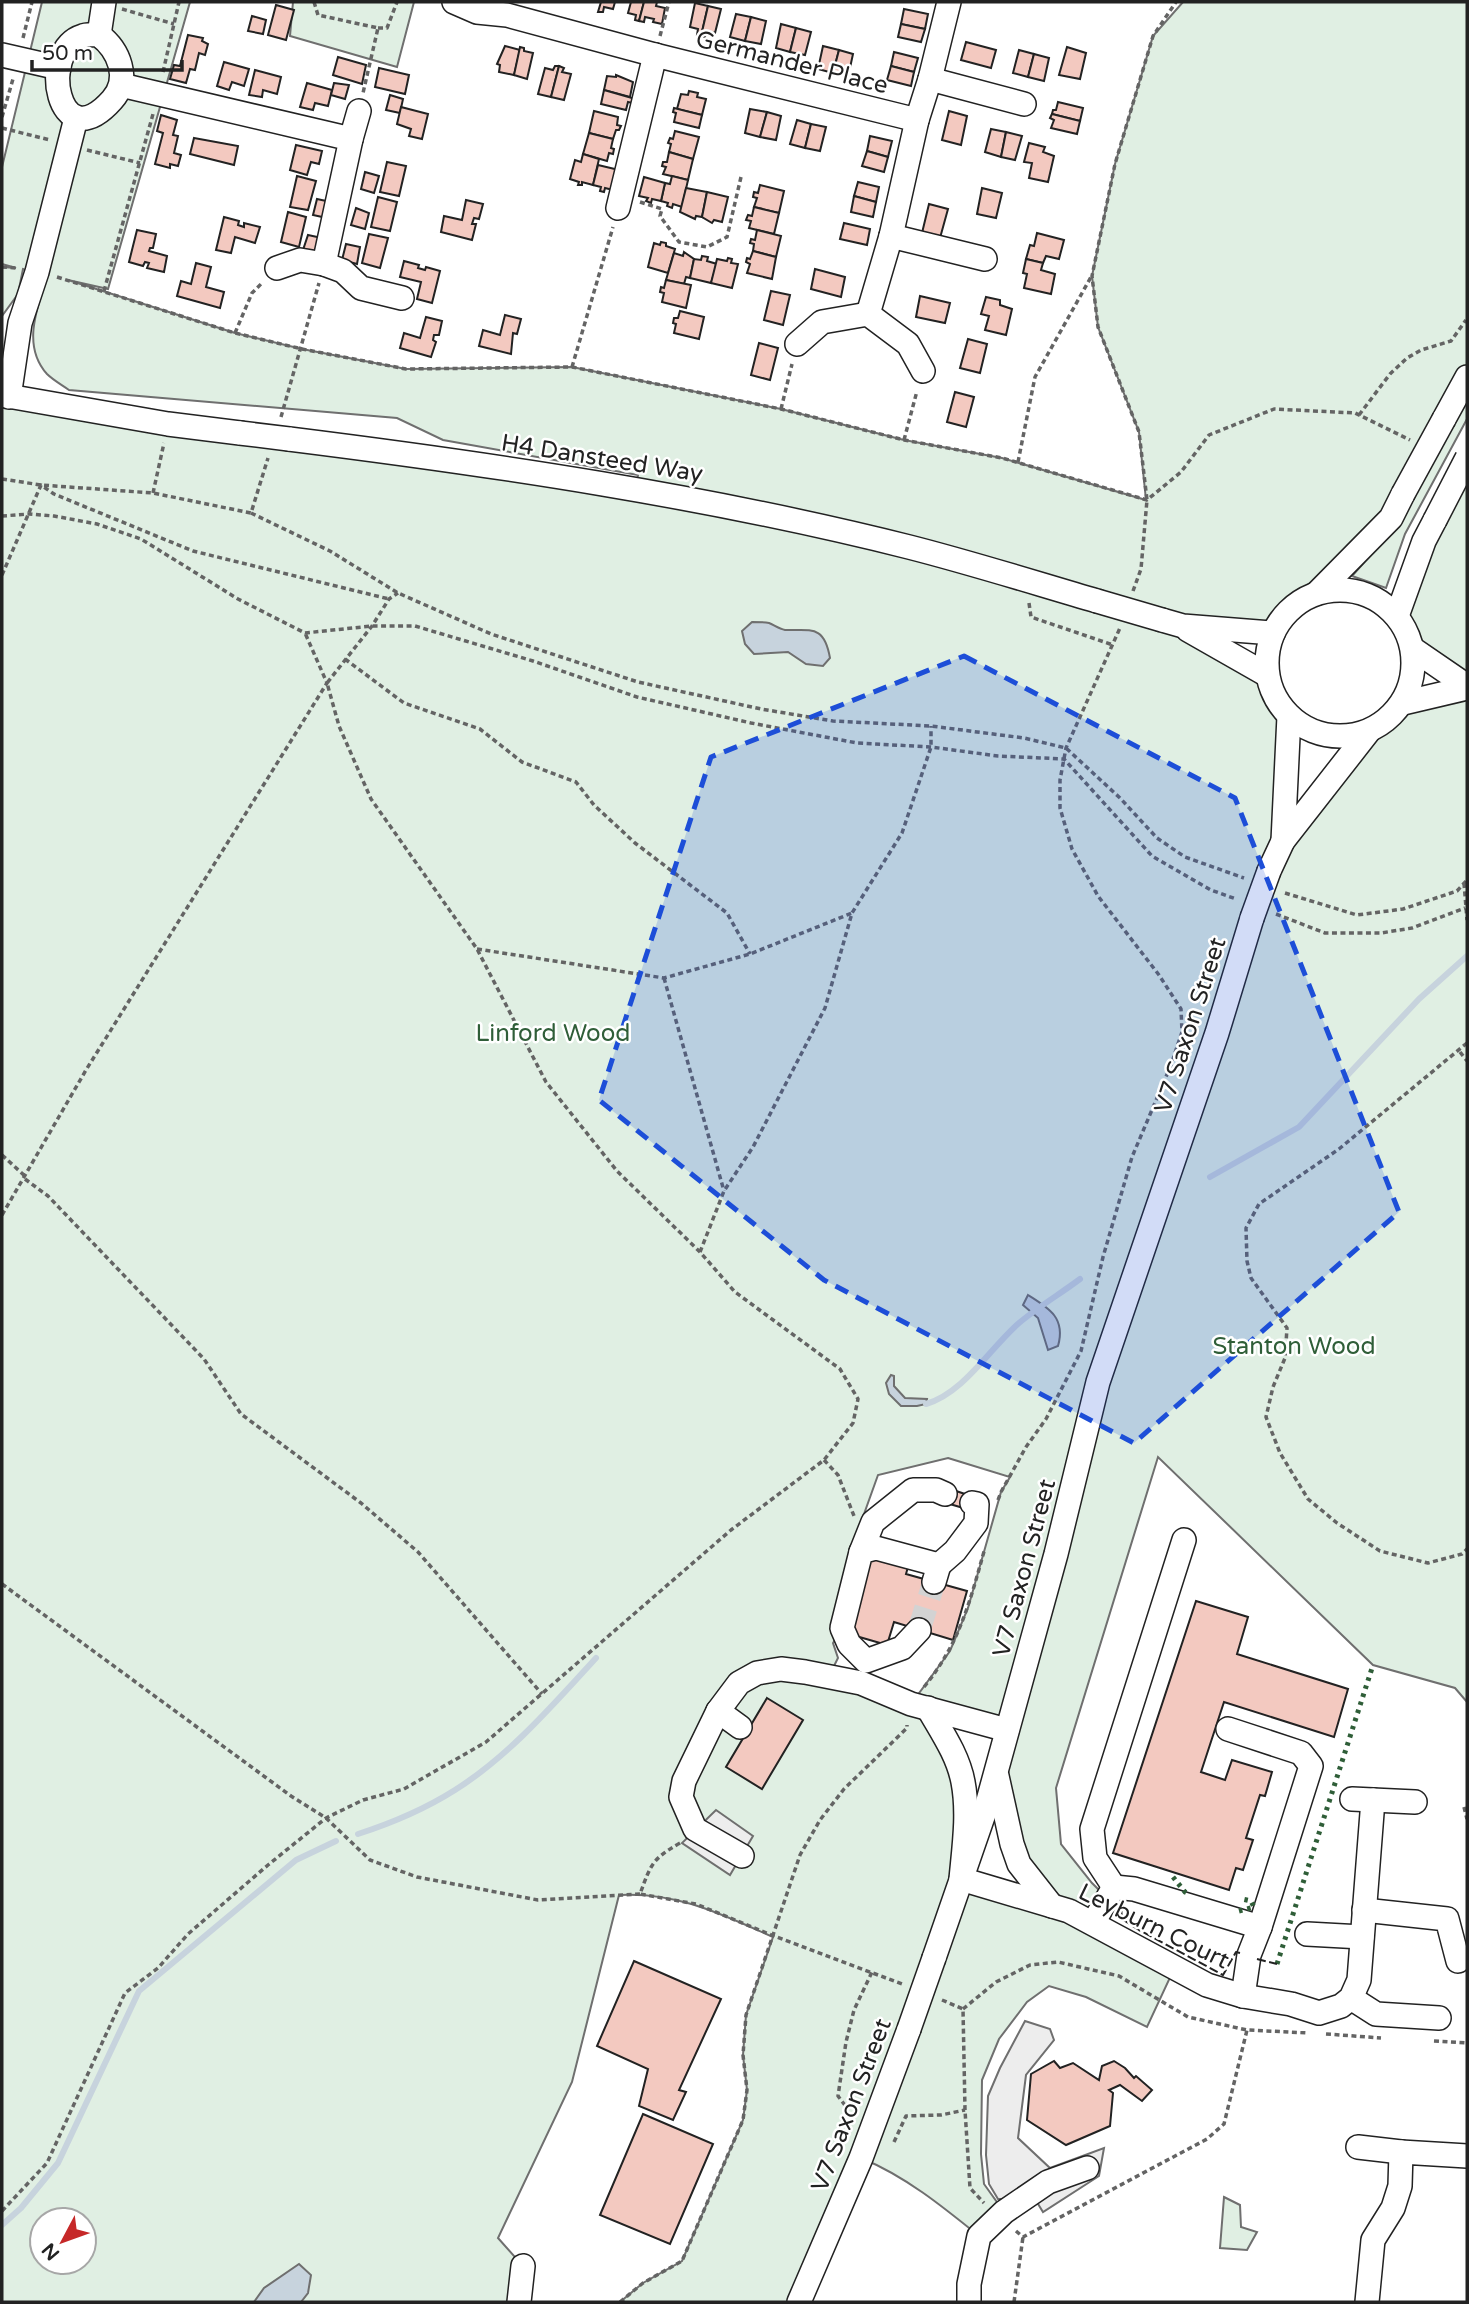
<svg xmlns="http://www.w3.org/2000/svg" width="1469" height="2304" font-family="'Varela Round',sans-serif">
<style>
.green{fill:#e0efe3;stroke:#6f6f6f;stroke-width:2;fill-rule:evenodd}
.parking{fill:#ededed;stroke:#6f6f6f;stroke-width:2}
.water{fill:#c7d3dd;stroke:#6f6f6f;stroke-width:2}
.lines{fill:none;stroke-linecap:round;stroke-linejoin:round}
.stream{stroke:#c7d3dd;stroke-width:6}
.building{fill:#f3c9c0;stroke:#222;stroke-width:2}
.minor-tunnel{stroke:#d3d3d3;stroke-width:23;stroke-dasharray:23 11;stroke-linecap:butt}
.minor-casing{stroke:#222;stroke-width:26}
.path{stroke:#646464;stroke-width:3.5;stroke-dasharray:5 3.5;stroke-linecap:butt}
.minor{stroke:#fff;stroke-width:23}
.minor-bridge-casing{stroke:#222;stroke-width:26;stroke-linecap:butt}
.minor-bridge{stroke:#fff;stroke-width:23}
.hedge{stroke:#2f5e38;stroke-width:5;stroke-dasharray:3.5 5;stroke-linecap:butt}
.fence{stroke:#222;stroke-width:2;stroke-dasharray:9 3.5;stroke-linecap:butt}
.marked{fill:#1d4ed8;fill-opacity:0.2;stroke:#1d4ed8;stroke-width:5;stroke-dasharray:14 9;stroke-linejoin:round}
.labels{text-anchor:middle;stroke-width:5;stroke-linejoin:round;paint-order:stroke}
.street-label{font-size:24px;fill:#222;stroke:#fff}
.park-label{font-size:24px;fill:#2f5e38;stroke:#fff}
</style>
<rect width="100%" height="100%" fill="#fff"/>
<g class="green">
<path d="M42,2H190L108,289L68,280L235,333L302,349L406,369L572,367L781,409L904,440L1002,458L1146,500L1139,432L1098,327L1092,276L1115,164L1153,36L1183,2H1467V376L1391,518L1317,593L1299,602L1282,618L1273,633L1185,626L1267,675L1276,699L1289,716L1283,840L1369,731L1390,718L1403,703L1467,688V1702L1455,1688L1373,1665L1158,1457L1056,1788L1061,1844L1092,1883L1108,1899L1093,1923L1174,1969L1147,2027L1086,1997L1049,1986L1027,2002L999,2039L982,2080L981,2154L984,2184L1004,2212L979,2236C942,2206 905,2176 861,2158L799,2302H620L643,2283L682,2261L743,2120L747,2090L743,2055L746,2015L773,1937C721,1914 678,1892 619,1895L572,2082L498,2238L523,2266L519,2302H2V396L635,490L638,475L443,440L397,418L69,390C62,385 53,380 47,374C21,345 38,307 47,275L23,269L18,294L2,316V267L16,268L2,264V167ZM948,1458L1010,1477L1001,1492L968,1608L950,1651L911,1704L829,1676L838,1658L833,1643L842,1628L859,1528L878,1475ZM928,1709L1007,1730L1002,1803L1051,1905L961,1879L966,1817ZM42,2220H84V2262H42Z"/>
<path d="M293,2H414L397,67L290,36Z"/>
<path d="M1467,396V419L1405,534L1386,588L1352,576L1396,527Z"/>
<path d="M1467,458V686L1413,649L1407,630L1397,616Z"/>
<path d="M1224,2197L1240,2205L1241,2227L1257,2232L1247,2250L1220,2248Z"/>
</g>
<g class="parking">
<path d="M716,1810L753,1836L730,1875L682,1843Z"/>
<path d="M1025,2021L1050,2029L1054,2040L1026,2075L1018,2138L1050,2168L1104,2148L1099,2176L1043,2212L1035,2199H998L989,2184L986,2155L988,2096L1000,2068Z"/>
</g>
<g class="water">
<path d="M752,622C758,622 764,622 769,623C774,625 779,629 785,630C811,631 824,624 830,658L823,666L806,664L788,652L754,654L745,644L742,631Z"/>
<path d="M1028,1295C1049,1308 1066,1318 1058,1346L1048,1350L1038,1318L1023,1305Z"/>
<path d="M891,1375L894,1376V1386L905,1398L927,1399L926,1404L917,1406H901L889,1394L886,1383Z"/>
<path d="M299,2264L311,2275L308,2293L301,2302H254L264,2288Z"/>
</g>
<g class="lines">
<g class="stream">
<path d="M1210,1177L1299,1127L1419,999L1467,956"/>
<path d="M926,1404C964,1393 990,1348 1019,1323C1038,1307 1060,1294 1080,1279"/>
<path d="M358,1834C392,1823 425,1809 455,1790C509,1756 553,1705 596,1658"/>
<path d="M2,2225L21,2208L58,2163L139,1991L296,1860L336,1841"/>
</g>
</g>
<g class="building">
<path d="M601,2H615L613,9L604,7L603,12H598Z"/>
<path d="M631,2H644L639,21L635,20L636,15L628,13Z"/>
<path d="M644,2H657L656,6L665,8L662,24L653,22L654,19L645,17L644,22L639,21Z"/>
<path d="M695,3L708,6L701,36L697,35L698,29L690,27Z"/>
<path d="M276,5L294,10L286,40L268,35Z"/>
<path d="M708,6L721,9L715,33L706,31L705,37L701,36Z"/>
<path d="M904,9L928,14L925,29L901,24Z"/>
<path d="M736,14L751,17L745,41L730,37Z"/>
<path d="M252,16L266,20L263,34L248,31Z"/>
<path d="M751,17L766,21L761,44L745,41Z"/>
<path d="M781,24L796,28L790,52L776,48Z"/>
<path d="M901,24L925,29L921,42L898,37Z"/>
<path d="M796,28L811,32L805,55L790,52Z"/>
<path d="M188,35L203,38L202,41L208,44L205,55L199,53L195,70L190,69L186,83L170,79L174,65L180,66Z"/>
<path d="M966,42L996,50L991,68L961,60Z"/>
<path d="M505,46L520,50L514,75L499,72L500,65L497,64Z"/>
<path d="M823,46L839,50L833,73L818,69Z"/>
<path d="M520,47L524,48V51L533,53L527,79L514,75Z"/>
<path d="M1067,47L1086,53L1080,79L1059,75Z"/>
<path d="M839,50L853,54L848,77L833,73Z"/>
<path d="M1019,50L1034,54L1028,77L1013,73Z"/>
<path d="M894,52L918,58L914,72L891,66Z"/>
<path d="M1034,54L1049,58L1044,81L1028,77Z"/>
<path d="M338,57L366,65L362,84L333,75Z"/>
<path d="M224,62L249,69L244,86L232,82L229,90L217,86Z"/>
<path d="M555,66H559L551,97L538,94L545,68L553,70Z"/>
<path d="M559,66L564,68L562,72L571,74L564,100L551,97Z"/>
<path d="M891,66L914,72L911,86L887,80Z"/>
<path d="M379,68L409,75L405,94L375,87Z"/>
<path d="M255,70L281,77L277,94L263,90L262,97L249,95Z"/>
<path d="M616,75L633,82L630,97L604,90L607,76L616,77Z"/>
<path d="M307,83L332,90L328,106L315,103L313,110L300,107Z"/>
<path d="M334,83L349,85L345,99L331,95Z"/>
<path d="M604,90L632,98V103L628,102L626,110L601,104Z"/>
<path d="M689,91L698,93L697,97L706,99L702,115L677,109L681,94L688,95Z"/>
<path d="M390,95L403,99L400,113L386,110Z"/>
<path d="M1058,102L1083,108L1080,121L1052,114L1053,110H1056Z"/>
<path d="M401,107L428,114L422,139L409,136L411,129L397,124Z"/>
<path d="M674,108L702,115L699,128L674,122L676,113L673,112Z"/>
<path d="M750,109L767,112L760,137L745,133Z"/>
<path d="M594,111L618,117L617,125L621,126L619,130H616L613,139L589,133Z"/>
<path d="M949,111L967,116L961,145L942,140Z"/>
<path d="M767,112L781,116L776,140L760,137Z"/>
<path d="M1052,114L1080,121L1077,134L1051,128L1054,120L1050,118Z"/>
<path d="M161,115L177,120L173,135L178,136L174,153L181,155L178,166L170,164V168L155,164L163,133L157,131Z"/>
<path d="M797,120L811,124L805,148L790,144Z"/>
<path d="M811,124L826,127L820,151L805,148Z"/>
<path d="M991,129L1006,132L1001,157L985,152Z"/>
<path d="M675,131L699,137L693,159L669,152L671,144L668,143L670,138L673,139Z"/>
<path d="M1006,132L1022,136L1015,160L1001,157Z"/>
<path d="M589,133L613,139L611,148L614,149L613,154L609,153L607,161L583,154Z"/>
<path d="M870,136L892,141L888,157L867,151Z"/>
<path d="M194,138L238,146L234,165L190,154Z"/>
<path d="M1029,143L1045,147L1043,152L1054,156L1048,182L1029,178L1032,163L1024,162Z"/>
<path d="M296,145L322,151L319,164L311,162L307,175L290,170Z"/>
<path d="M867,151L888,157L884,172L862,166Z"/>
<path d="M669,152L693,159L688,180L663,174L666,167L662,166L663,162H667Z"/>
<path d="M583,154L599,159L593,185L582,182V185H578L579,182L570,179L575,160L581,162Z"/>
<path d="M387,162L406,166L399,196L380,192Z"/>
<path d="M598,165L619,170L613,190L605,188L604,192L600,191L601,187L593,185Z"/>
<path d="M365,172L379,176L374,193L361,189Z"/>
<path d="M297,176L316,181L308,210L290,207Z"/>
<path d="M672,176L688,180L682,207L673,204L672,208L667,206L668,203L661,201L665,183L670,184Z"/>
<path d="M644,177L665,183L661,201L652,199L651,203L646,201L648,198L639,196Z"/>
<path d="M858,182L879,187L876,202L854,196Z"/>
<path d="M760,185L784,191L779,213L754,207L757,198L753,197L754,192L758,193Z"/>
<path d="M686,188L707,192L702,217L696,216L695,219L680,212Z"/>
<path d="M982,188L1002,193L996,218L977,214Z"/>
<path d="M707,192L728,197L722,222L714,220L712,223L702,217Z"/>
<path d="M854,196L876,202L873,217L851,212Z"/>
<path d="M378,197L397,202L390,231L371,227Z"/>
<path d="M317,199L331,202L327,218L313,215Z"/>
<path d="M466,200L483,204L479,219L474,218L472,224H476L472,240L441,232L444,216L462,220Z"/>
<path d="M929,204L948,209L940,238L922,233Z"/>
<path d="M754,207L779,213L774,234L749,228L751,221L746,220L748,215L752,216Z"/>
<path d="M356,208L369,213L365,229L351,225Z"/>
<path d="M288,212L306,217L299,247L281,242Z"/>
<path d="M224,217L239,221L238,225L244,227V223L260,227L255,243L235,237L231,253L216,250Z"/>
<path d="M844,223L870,229L867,245L840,239Z"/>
<path d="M137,230L156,234L153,248H150L149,251L167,256L164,272L147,268L149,263L145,262L143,266L129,262Z"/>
<path d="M757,230L781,236L776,257L753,251L754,244L750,243L751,239L755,240Z"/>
<path d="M1037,233L1064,240L1059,259L1046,256L1043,263L1026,259L1030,245L1034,246Z"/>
<path d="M369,234L388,238L380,268L362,263Z"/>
<path d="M308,235L322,238L318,254L303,250Z"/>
<path d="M661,242L666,243V246L675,249L668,273L648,267L654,243L660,245Z"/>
<path d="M346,244L360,247L357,264L342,260Z"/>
<path d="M753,251L776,257L772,279L747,273L750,264L746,262L747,258L750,259Z"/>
<path d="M684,252L694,259L690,278L686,277L684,284L666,280L674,253L683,256Z"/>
<path d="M702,256L708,257L707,261L717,264L711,283L690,278L694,259L701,260Z"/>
<path d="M728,258L732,259L731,263L738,264L732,288L711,283L717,259L727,261Z"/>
<path d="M1026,259L1043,263L1041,270L1055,274L1051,294L1024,288L1027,274L1023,273Z"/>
<path d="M404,261L419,265L418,268L425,270L426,267L440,271L432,303L417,299L421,282L400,277Z"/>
<path d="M196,263L211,267L206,287L224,292L220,308L177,296L181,281L191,284Z"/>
<path d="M815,269L845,277L841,297L811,289Z"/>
<path d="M666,280L691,285L686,308L662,302L664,293L660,292L661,287L664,288Z"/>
<path d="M771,291L790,295L783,325L764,320Z"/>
<path d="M920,296L950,303L945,323L916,317Z"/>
<path d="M986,297L1000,300V305L1012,309L1006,335L985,330L989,316L981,314Z"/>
<path d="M680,311L704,317L699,339L674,333L676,324L673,323L674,318H678Z"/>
<path d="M505,315L521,319L517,334L513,333L511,354L479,346L483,330L500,335Z"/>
<path d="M426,317L442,321L439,335H434L433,340L436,342L431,357L400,348L404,333L420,338Z"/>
<path d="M968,339L987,344L980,373L960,368Z"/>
<path d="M759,343L778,348L770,380L751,375Z"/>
<path d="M955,392L974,397L966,427L947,422Z"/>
<path d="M947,1488L974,1497L970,1510L943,1502Z"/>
<path d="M871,1557L908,1567L906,1574L967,1591L953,1640L894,1622L887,1645L849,1634Z"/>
<path d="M1196,1601L1248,1617L1237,1654L1348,1689L1334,1737L1224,1702L1201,1772L1225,1780L1232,1760L1272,1772L1265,1796L1260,1795L1246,1838L1253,1840L1243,1870L1236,1868L1229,1890L1113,1853Z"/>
<path d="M767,1698L803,1720L762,1789L726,1767Z"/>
<path d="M634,1961L721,1999L679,2090L686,2092L673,2120L639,2106L648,2069L597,2046Z"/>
<path d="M1054,2061L1060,2068L1073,2063L1099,2080L1102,2066L1114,2061L1125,2068L1134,2078L1136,2076L1152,2090L1142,2101L1120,2085L1109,2090L1113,2093L1110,2126L1066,2145L1027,2120L1031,2074Z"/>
<path d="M643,2114L713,2144L670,2244L600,2215Z"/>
</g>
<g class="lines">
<path class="minor-tunnel" d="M919,1630L934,1582"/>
<g class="minor-casing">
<g id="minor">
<path d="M454,2L477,12L507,15L655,55L917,120"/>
<path d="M99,35C119,50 131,79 112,100C58,161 37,50 83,36C87,34 94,35 99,35Z"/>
<path d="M99,35L104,2"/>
<path d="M2,55L59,68"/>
<path d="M930,79L1024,104"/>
<path d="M121,85L351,139L324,264"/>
<path d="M351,139L359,111"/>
<path d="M618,208L655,55"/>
<path d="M891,236L985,259"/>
<path d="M277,268L300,260L324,264L343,271L361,288L402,298"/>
<path d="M868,314L891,236L917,120L930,79L949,2"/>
<path d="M797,344L822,322L868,314L908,344L923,371"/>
<path d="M2,395L168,424L240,433"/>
<path d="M9,397L20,323L37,272L76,118"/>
<path d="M1444,419L1467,377"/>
<path d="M289,439C497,465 706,496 909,547C972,563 1035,583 1097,601"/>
<circle cx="1340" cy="663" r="73"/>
<path d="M1317,593L1391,518L1403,494"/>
<path d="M1397,616L1424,541L1435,520"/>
<path d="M1162,620L1183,626L1273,633"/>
<path d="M1188,630L1267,675"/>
<path d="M1413,649L1467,686"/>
<path d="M1403,703L1467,688"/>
<path d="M1283,841L1289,716"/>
<path d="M1269,871L1283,841L1369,731"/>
<path d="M861,1552L873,1522L913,1490H936L945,1494"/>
<path d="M939,1565L955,1551L976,1523L977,1504L972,1503"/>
<path d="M919,1630L902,1648L866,1661L849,1644L842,1628L861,1552L876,1548L939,1565L934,1582"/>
<path d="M928,1708C941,1731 958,1755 963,1782C969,1813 964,1847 961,1879L1069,1911L1207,1985L1243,1996L1291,2004L1319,2013L1341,2006L1351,1998L1359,1980L1373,1800"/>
<path d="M718,1711L740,1727"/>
<path d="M997,1776L1012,1844L1019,1864L1052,1906"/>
<path d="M1352,1799L1415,1802"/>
<path d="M742,1856L695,1829L681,1797L684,1781L718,1711L739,1683L757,1673L781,1669L805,1672L861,1683L911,1704L1007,1730"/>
<path d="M1114,1887L1134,1889L1260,1927L1311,1766L1301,1753L1228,1729"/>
<path d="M1114,1887L1095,1858L1092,1829L1184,1540"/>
<path d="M1364,1910L1447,1919L1458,1961"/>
<path d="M1093,1923L1114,1887"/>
<path d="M1307,1934L1362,1937"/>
<path d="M934,1958L986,1808L1056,1554L1098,1382L1217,1033L1252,918"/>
<path d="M1243,1996L1249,1955L1260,1927"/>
<path d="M1351,1998L1376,2014L1439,2018"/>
<path d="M1358,2147L1401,2152"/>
<path d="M519,2302L523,2266"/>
<path d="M799,2302L861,2158L909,2029"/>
<path d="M969,2302V2284L979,2236L1004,2212L1048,2182L1087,2168"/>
<path d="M1367,2302L1373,2240L1393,2208L1400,2186L1401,2152L1467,2156"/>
</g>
</g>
<g class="path">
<path d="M314,2L318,15L378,28L363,93"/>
<path d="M122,9L174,24"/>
<path d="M378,28H387L397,2"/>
<path d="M660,36L669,2"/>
<path d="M23,38L32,2"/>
<path d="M163,72L179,2"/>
<path d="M2,117L13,79"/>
<path d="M2,128L50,140"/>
<path d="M87,150L140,163"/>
<path d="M640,202L662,209L660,216L679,242L707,247L727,237L741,177"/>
<path d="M2,267L16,268"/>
<path d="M57,277L235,333L302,349L406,369L572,367L781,409L904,440L1002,458L1147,500L1181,472L1209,435L1274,409L1355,413L1410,440"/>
<path d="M104,291L153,114"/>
<path d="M235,333L252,293L263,282"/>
<path d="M572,367L613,227"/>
<path d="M781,409L792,364"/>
<path d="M1359,415L1390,374L1407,358L1421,350L1451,341L1466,320"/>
<path d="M281,417L319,283"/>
<path d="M904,440L917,391"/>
<path d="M1018,462L1035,377L1091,277"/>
<path d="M2,479L41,485L153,493L251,513L268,458"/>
<path d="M153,493L164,443"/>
<path d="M251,513L330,551L398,593L448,615L491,634L638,682L761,709L833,721L931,726L1024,738L1066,748L1120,798L1157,838L1185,857L1244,878"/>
<path d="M2,516L29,514L54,516L97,524L141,539L238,599L305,633L372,626H415L533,661L637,697L751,723L857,743L931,747L998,756L1064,759L1152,856L1211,890L1236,899"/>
<path d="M2,575L41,485L54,494L193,551L389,599"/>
<path d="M1133,591L1141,569L1147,500L1139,432L1098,327L1092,276L1115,164L1153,36L1176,2"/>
<path d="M1029,603L1031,617L1113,645"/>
<path d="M345,659L404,703L480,729L522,762L576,782L594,805L635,843L727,913L750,954"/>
<path d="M1464,883L1467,920"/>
<path d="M1285,893L1357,915L1403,909L1457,891L1467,880"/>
<path d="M1276,914L1325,933H1381L1412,928L1465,908"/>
<path d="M477,949L664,978L750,954L852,913"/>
<path d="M664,978L724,1191"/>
<path d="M1467,1043L1339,1149L1259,1204L1246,1228L1247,1261L1251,1278L1287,1328L1285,1358L1273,1387L1266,1417L1280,1453L1308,1499L1337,1523L1380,1551L1428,1563L1462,1554L1467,1549"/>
<path d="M1460,1052L1467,1061"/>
<path d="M2,1155L26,1177"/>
<path d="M25,1179L48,1196L204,1359L241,1414L361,1503L418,1552L542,1694"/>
<path d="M2,1215L86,1070L327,683L305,633"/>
<path d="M700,1252L724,1191L753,1147L825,1008L852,913L902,833L931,747V726"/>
<path d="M824,1460L838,1475L854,1516"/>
<path d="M998,1500L1001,1492L1026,1447L1046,1419L1081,1351L1103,1257L1132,1157L1171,1065L1182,1032L1181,1009L1159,975L1098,896L1072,849L1060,808V780L1066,748L1120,628"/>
<path d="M2,1584L291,1796L326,1818L370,1860L417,1877L538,1900L640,1894"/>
<path d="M924,1687C960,1643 970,1601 985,1548"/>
<path d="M1464,1807L1467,1819"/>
<path d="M680,1843C652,1859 651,1864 640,1894L696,1904L774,1936L902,1984"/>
<path d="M942,2000L963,2009L965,2110L970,2188L984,2203"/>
<path d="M963,2009L996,1982L1030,1965L1058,1962L1119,1976L1188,2017L1247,2030L1308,2033"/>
<path d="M1326,2034L1381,2038"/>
<path d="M1434,2041L1467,2043"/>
<path d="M842,2121L847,2108L838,2096L846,2042L854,2010L872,1972"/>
<path d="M894,2142L906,2116L941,2115L965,2110"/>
<path d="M2,2211L47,2163L125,1993L158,1968L188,1934L268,1865L326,1818L363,1800L404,1789L486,1742L731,1530L824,1460L853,1423L858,1399L840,1369L735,1292L700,1252L617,1171L546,1082L477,949L371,799L339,726L327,683L372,626L389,599L398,593"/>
<path d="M1016,2231L1023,2237L1207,2139L1224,2124L1247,2030"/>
<path d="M620,2302L643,2283L682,2261L743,2120L747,2090L743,2055L746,2015L800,1855L820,1820L844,1789L907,1728V1725"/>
<path d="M1014,2302L1023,2237"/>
</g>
<use href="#minor" class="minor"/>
<g class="minor-bridge-casing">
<g id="minor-bridge">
<path d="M240,433L289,439"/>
<path d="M1403,494L1444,419"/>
<path d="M1435,520L1467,458"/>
<path d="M1097,601L1162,620"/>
<path d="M1252,918L1269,871"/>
<path d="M909,2029L934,1958"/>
</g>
</g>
<use href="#minor-bridge" class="minor-bridge"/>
<g class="hedge">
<path d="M1173,1877L1185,1892L1189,1894"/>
<path d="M1239,1911L1254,1907L1251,1901L1242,1899"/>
<path d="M1277,1964L1373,1665"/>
</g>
<g class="fence">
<path d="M1121,1907L1122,1919L1139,1930L1223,1975L1236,1952L1240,1953"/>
<path d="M1257,1959L1277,1964"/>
</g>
</g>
<path class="marked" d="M964,656L1235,798L1399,1212L1134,1443L824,1280L599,1100L711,757Z"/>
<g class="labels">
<g class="street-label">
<text transform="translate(792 62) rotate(14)" y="8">Germander Place</text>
<text transform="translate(602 458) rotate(9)" y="8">H4 Dansteed Way</text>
<text transform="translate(1190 1025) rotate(-72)" y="8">V7 Saxon Street</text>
<text transform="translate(1024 1568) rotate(-75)" y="8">V7 Saxon Street</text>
<text transform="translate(1154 1926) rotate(26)" y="8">Leyburn Court</text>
<text transform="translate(851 2105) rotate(-69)" y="8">V7 Saxon Street</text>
</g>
<g class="park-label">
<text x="553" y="1041">Linford Wood</text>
<text x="1294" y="1354">Stanton Wood</text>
</g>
</g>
<rect width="1469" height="2304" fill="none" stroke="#222222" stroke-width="7"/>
<g transform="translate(63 2241) rotate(229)"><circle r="33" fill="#ffffff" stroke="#a7a7a7" stroke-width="2"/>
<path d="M0-5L12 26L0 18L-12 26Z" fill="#c62828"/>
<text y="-10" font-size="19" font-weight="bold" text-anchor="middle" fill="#222222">N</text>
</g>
<path d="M32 60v10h150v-10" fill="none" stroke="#222222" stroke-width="3.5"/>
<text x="42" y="60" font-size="21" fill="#222222" stroke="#ffffff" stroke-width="5" paint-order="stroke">50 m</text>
</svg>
